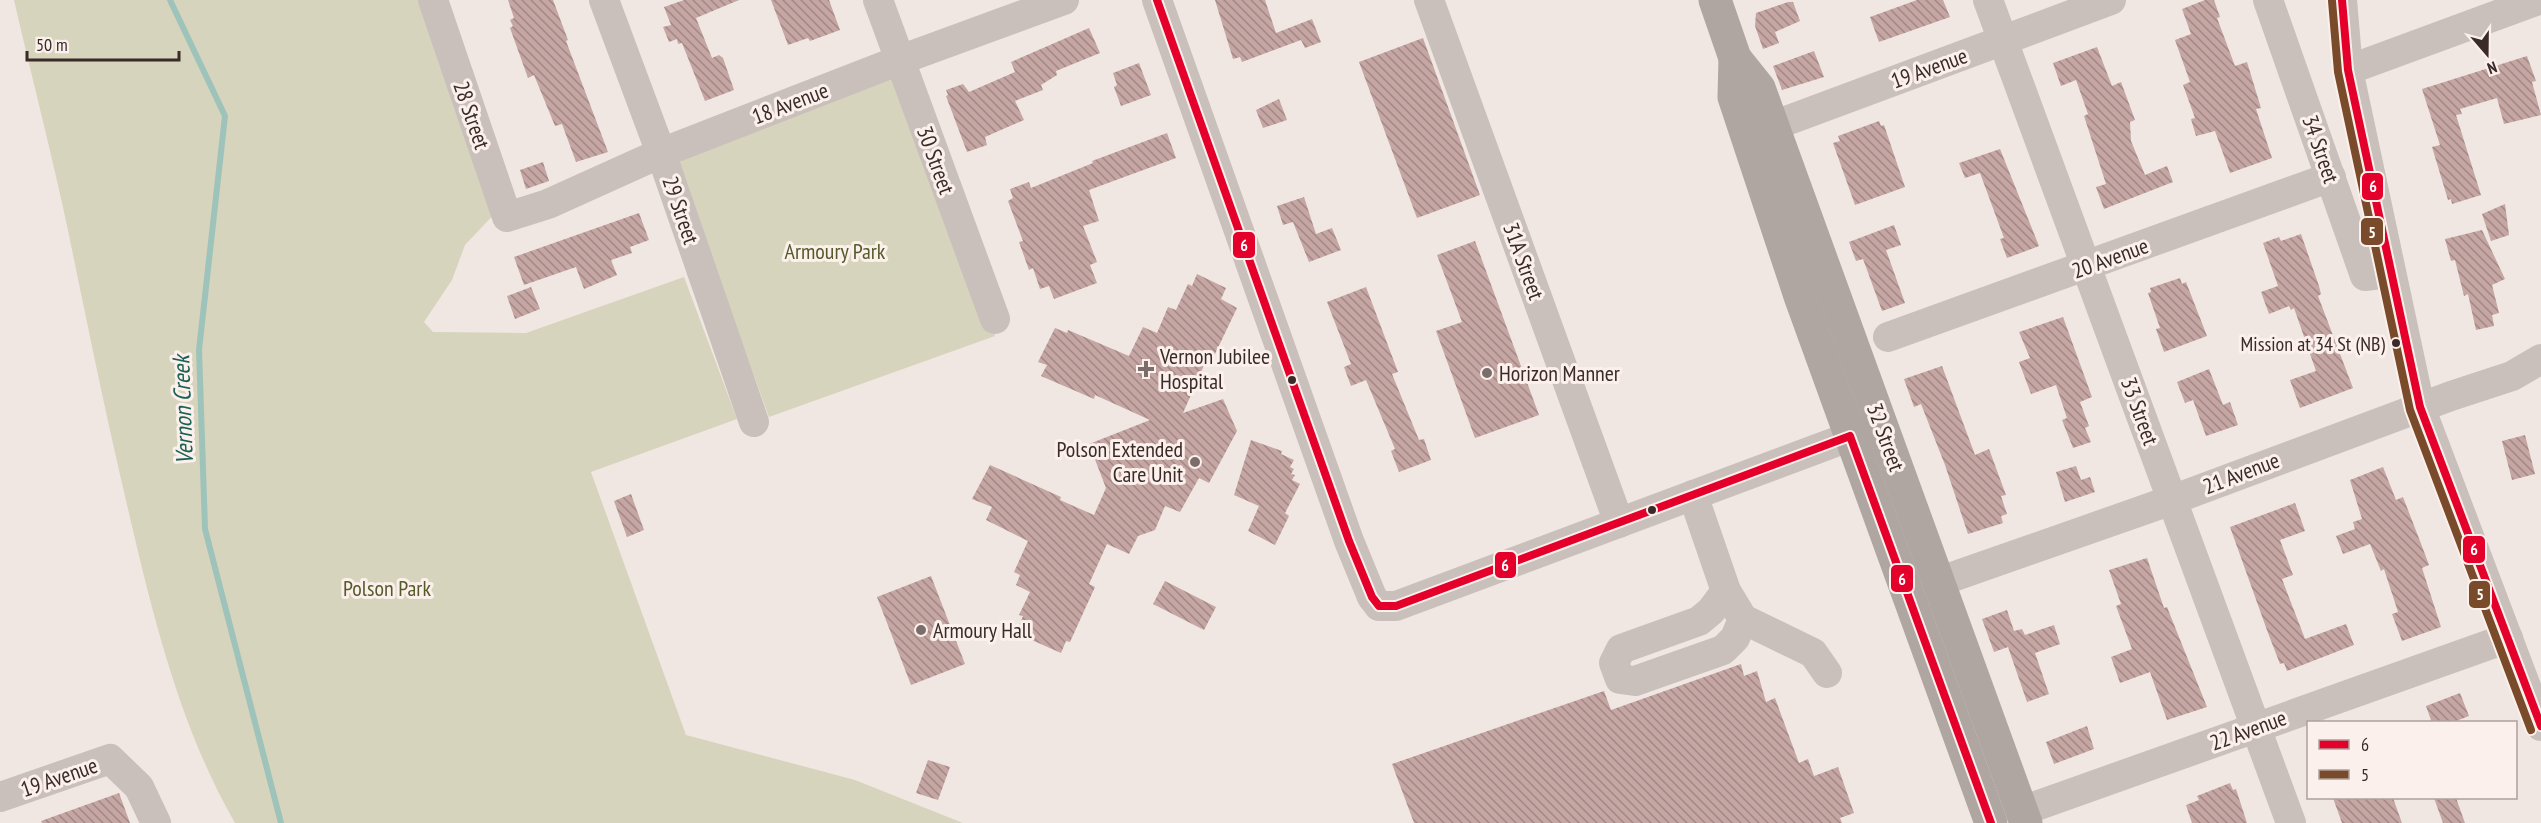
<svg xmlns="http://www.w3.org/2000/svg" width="2541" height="823" font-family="'PT Sans Narrow',sans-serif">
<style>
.park{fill:#d6d4bc}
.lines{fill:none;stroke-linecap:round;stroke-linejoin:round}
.stream{stroke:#9dc3bb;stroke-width:6}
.building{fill:url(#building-back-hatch)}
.minor{stroke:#c9bfbb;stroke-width:30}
.highway{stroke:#afa6a2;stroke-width:33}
.bus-1-casing{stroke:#fbf0eb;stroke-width:12}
.bus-2-casing{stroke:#fbf0eb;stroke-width:12}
.bus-1{stroke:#e4002b;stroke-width:8}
.bus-2{stroke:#7a4b2a;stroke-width:8}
.bus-dot{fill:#3a2b29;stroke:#fbf0eb;stroke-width:2}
.poi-dot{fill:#7a6d6a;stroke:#fbf0eb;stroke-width:2}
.labels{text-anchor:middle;stroke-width:6;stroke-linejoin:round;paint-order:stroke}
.bus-label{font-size:20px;fill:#3a2b29;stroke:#fbf0eb;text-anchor:end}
.street-label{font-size:22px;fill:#3a2b29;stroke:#fbf0eb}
.park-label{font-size:22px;fill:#545b2a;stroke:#fbf0eb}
.poi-label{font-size:22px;fill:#3a2b29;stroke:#fbf0eb;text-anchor:start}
.water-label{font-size:24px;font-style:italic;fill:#1a6055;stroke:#fbf0eb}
.line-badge{stroke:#fbf0eb;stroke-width:2}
.badge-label{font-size:16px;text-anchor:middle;font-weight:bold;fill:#fff}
</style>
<defs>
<pattern id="building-back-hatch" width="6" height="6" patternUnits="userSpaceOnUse" patternTransform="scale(1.5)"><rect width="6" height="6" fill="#c5a6a3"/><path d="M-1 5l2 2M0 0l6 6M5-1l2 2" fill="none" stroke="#a18785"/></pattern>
</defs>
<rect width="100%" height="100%" fill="#f0e7e3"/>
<g class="park">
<path d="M14,0H422L499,209L465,245L452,280L424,322L433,332L526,333L684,277L737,419L591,472L686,735L855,780L963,823H235C175,719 148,595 121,479C101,393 84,307 66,221C50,147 31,74 14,0Z"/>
<path d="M884,79L896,80L902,91L995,336L769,417L680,173L679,163L689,155Z"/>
</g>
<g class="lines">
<path class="stream" d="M170,0L225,116L199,350L205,529L281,823"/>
</g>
<g class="building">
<path d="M508,0H553L568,40L566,41L608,152L576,162L562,124L555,126L534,75L528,78L510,28L513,26L510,20L514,18Z"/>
<path d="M684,0H739L696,18L712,58L719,55L723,58L734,90L705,101L682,43L678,44L677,39L669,42L663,27L671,25L664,7Z"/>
<path d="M771,0H829L840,30L810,41L808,38L788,45Z"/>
<path d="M1215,0H1265L1276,33L1312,19L1321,42L1305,48L1301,40L1242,62L1240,57L1233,59Z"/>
<path d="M1917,0H1943L1950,17L1879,42L1870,17Z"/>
<path d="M2205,0H2214L2220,17L2217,18L2235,66L2247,62L2261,108L2256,109L2272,158L2230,173L2215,131L2196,136L2191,119L2195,118L2183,85L2190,82L2175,40L2191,34L2182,9Z"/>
<path d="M1788,2H1793L1800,21L1775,32L1779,43L1763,49L1755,26L1756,13Z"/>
<path d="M1089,28L1100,53L1056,71L1057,75L1041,85L1043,90L1015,101L1024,120L985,137L987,145L967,152L946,96L948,95L946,90L963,84L969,92L1015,72L1011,62Z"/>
<path d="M1423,38L1480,195L1417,218L1359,62Z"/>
<path d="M2097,47L2112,86L2121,82L2135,120L2130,122L2131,141L2145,175L2167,166L2173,182L2104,209L2096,187L2106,184L2084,116L2088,114L2076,80L2061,86L2053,63Z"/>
<path d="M1814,51L1824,77L1782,90L1773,66Z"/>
<path d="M2527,56L2536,81L2532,82L2541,115L2504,124L2497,98L2460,109L2462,114L2456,115L2481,195L2452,204L2451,199L2448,200L2432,147L2440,145L2422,89Z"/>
<path d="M1139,63L1151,95L1121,106L1114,87L1117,85L1113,73Z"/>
<path d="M1279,99L1287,120L1263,128L1256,110Z"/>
<path d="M1879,121L1881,126L1884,125L1905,187L1855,205L1833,143L1840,141L1838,136Z"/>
<path d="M1167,133L1176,158L1089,190L1099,221L1083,226L1097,262L1090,265L1097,283L1054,299L1049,286L1040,289L1033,268L1029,270L1019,242L1023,241L1008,201L1013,198L1010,189L1029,182L1031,188L1093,163L1092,161Z"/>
<path d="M2000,149L2039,246L2007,258L2000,239L2004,238L1980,173L1965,178L1959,163Z"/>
<path d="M543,162L549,181L526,189L520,170Z"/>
<path d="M1304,197L1316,234L1332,228L1341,250L1309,262L1293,222L1283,225L1277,206Z"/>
<path d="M2505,204L2509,235L2491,241L2482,214Z"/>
<path d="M639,213L649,240L630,247L632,253L611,260L617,275L584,289L576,267L524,285L514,257Z"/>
<path d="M1894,225L1901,245L1886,250L1905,303L1882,311L1863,259L1856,261L1849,242Z"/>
<path d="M2482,230L2505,279L2492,285L2499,313L2492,315L2494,326L2476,330L2468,294L2464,296L2455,260L2451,261L2445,239Z"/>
<path d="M2301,234L2319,286L2321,294L2318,296L2353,388L2300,408L2290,380L2316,371L2294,308L2291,310L2289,306L2269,314L2261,292L2278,286L2263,243L2279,237L2281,241Z"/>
<path d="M1475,241L1539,415L1475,438L1436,331L1462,322L1437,255Z"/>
<path d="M1197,274L1226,288L1221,299L1237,308L1214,356L1209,354L1183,413L1223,399L1237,431L1209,483L1199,478L1180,512L1165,506L1155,530L1138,536L1129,554L1107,544L1089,584L1095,587L1070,642L1066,641L1061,653L1025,637L1027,632L1018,628L1023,616L1019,615L1030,592L1016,585L1020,575L1014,572L1028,541L986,520L992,507L972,499L990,465L1061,497L1060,500L1094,515L1106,488L1089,444L1150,420L1095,395L1094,399L1041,376L1047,365L1038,362L1055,328L1067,333L1068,330L1129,356L1143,327L1157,333L1168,307L1176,310L1188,284L1192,286Z"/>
<path d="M2180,278L2182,284L2186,282L2207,336L2164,352L2156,329L2160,328L2148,293L2151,292L2150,288Z"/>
<path d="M531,287L540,309L515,319L507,296Z"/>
<path d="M1366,287L1398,372L1392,374L1419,440L1424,439L1431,460L1399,472L1391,451L1395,449L1366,380L1351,386L1344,367L1351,364L1327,302Z"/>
<path d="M2063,317L2092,397L2080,402L2089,426L2085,428L2091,442L2073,448L2062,420L2067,418L2056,385L2031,394L2019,362L2030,358L2019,332Z"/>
<path d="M1942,366L1975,455L1989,449L2006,495L2001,496L2007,514L2001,516L2003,523L1968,534L1945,465L1921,404L1914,407L1904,379Z"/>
<path d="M2209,369L2223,405L2230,402L2238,425L2206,436L2193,400L2185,403L2177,382Z"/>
<path d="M2525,435L2535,474L2512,480L2502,441Z"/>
<path d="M1251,440L1282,451L1281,454L1294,460L1290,467L1294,469L1291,474L1295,475L1292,480L1300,484L1285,513L1289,516L1275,545L1248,531L1259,506L1234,495Z"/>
<path d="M2076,466L2081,480L2090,477L2095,492L2065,502L2056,472Z"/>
<path d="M2383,467L2396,500L2403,497L2420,541L2429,565L2422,568L2441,627L2402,641L2392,614L2398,612L2384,569L2381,571L2370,544L2343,554L2336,536L2355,529L2353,522L2362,519L2350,480Z"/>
<path d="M631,494L644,530L627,537L614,501Z"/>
<path d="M2295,503L2305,531L2280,540L2293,575L2282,579L2305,639L2346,624L2354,645L2287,671L2284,663L2280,664L2268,633L2230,527Z"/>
<path d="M2147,558L2164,608L2167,607L2207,707L2167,720L2150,672L2120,683L2111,657L2132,649L2116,606L2121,604L2109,570Z"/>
<path d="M931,576L965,664L911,685L877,597Z"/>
<path d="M1165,581L1216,607L1204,630L1153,604Z"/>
<path d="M2007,610L2014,631L2022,629L2025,635L2054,625L2060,644L2035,653L2049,694L2027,702L2008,647L1994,652L1982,619Z"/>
<path d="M1741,664L1744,676L1757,671L1766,702L1775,698L1799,763L1808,759L1814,776L1838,767L1854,813L1840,818L1842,823H1414L1392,764L1604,691L1611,710Z"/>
<path d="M2460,693L2469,716L2451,723H2432L2426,706Z"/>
<path d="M2087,726L2094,749L2054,764L2046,742Z"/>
<path d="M928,760L950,767L938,800L916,793Z"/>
<path d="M2230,783L2233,790L2236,789L2247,823H2192L2186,805L2199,800L2197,796Z"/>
<path d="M119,793L130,823H42L41,821Z"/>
<path d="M2333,798H2393L2402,823H2342Z"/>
<path d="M2434,798H2456L2465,823H2443Z"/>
</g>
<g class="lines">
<g class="minor">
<path d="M433,0L507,217L548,204L661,153L900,60L1064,0"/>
<path d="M604,0L661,153L754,422"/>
<path d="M878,0L995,319"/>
<path d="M1157,0L1349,541L1372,597L1379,606H1396L1873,428"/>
<path d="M1429,0L1619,523"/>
<path d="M1988,0L2291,823"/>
<path d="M2268,0L2365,276L2389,273"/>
<path d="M2342,0L2348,70L2420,407L2541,726"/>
<path d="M2348,70L2538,0"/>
<path d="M1751,134L2111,0"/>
<path d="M1888,337L2331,177"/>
<path d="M1693,495L1726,591L1743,619L1813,653L1827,673"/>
<path d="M1938,582L2172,500L2451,396L2512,376L2541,359"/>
<path d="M1726,591L1711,611L1699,621L1621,649L1614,663L1620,679L1635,681L1723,650L1735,638L1743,619"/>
<path d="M0,797L110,759L139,787L156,823"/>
<path d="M2022,811L2508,638"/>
</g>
<g class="highway">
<path d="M1715,0L1735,58L1759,88L2026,823"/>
<path d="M1735,58L1734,97L1801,299L1991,823"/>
</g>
<g class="bus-1-casing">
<g id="bus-1">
<path d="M1157,0L1349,541L1372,597L1379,606H1396L1850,436L1991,823"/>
<path d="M2342,0L2348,70L2420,407L2541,726"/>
</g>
</g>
<g class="bus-2-casing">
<path id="bus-2" d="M2332,1L2338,72L2410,410L2531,730"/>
</g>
<use href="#bus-1" class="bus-1"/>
<use href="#bus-2" class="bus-2"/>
</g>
<g class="bus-dot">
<circle cx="2396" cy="343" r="5"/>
<circle cx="1292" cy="380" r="5"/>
<circle cx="1652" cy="510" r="5"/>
</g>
<g class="poi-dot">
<path d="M1143 360h6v6h6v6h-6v6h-6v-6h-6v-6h6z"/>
<circle cx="1487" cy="373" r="6"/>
<circle cx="1195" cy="462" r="6"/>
<circle cx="921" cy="630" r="6"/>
</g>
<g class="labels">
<g class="bus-label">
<text x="2385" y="351">Mission at 34 St (NB)</text>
</g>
<g class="street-label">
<text transform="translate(1929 68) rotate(-20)" y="8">19 Avenue</text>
<text transform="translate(790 103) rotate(-21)" y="8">18 Avenue</text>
<text transform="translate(472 115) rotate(71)" y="8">28 Street</text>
<text transform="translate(2321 149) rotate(71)" y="8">34 Street</text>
<text transform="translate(936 160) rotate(70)" y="8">30 Street</text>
<text transform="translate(681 210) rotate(71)" y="8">29 Street</text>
<text transform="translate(2110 258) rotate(-20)" y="8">20 Avenue</text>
<text transform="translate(1524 261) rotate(70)" y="8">31A Street</text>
<text transform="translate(2140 411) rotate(70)" y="8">33 Street</text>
<text transform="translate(1886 437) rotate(70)" y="8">32 Street</text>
<text transform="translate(2241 473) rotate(-21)" y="8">21 Avenue</text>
<text transform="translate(2248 730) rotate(-20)" y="8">22 Avenue</text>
<text transform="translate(59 777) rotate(-19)" y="8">19 Avenue</text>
</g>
<g class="park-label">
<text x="835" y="259">Armoury Park</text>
<text x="387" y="596">Polson Park</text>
</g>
<g class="poi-label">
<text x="1160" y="364">Vernon Jubilee<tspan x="1160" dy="25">Hospital</tspan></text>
<text x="1499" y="381">Horizon Manner</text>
<text x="1183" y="457" text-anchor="end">Polson Extended<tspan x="1183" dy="25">Care Unit</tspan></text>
<text x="933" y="638">Armoury Hall</text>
</g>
<g class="water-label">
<text transform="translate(183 410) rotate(-92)" y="8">Vernon Creek</text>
</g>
</g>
<g class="line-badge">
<rect x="2361" y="172" width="23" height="29" rx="6" fill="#e4002b"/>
<rect x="2360" y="217" width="24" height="29" rx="6" fill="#7a4b2a"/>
<rect x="1232" y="231" width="24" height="28" rx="6" fill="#e4002b"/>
<rect x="2462" y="535" width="24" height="29" rx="6" fill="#e4002b"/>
<rect x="1494" y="551" width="23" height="28" rx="6" fill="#e4002b"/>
<rect x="1890" y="564" width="24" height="29" rx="6" fill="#e4002b"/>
<rect x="2468" y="580" width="23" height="29" rx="6" fill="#7a4b2a"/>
</g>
<g class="badge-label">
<text x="2373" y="192">6</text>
<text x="2372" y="238">5</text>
<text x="1244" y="251">6</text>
<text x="2474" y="555">6</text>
<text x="1505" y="571">6</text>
<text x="1902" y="585">6</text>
<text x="2480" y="600">5</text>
</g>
<rect x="2307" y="721" width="210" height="78" fill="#fbf0eb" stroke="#aea19d" stroke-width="1.5"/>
<rect x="2319" y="740" width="30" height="9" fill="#e4002b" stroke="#aea19d" stroke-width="1.5"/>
<text x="2361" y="751" font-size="18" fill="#3a2b29">6</text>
<rect x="2319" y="770" width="30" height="9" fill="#7a4b2a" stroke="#aea19d" stroke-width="1.5"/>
<text x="2361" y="781" font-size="18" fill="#3a2b29">5</text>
<g transform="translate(2487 54) rotate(160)" stroke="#fbf0eb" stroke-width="4.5" paint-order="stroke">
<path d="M0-4.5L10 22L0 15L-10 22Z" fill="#3a2b29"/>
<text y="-9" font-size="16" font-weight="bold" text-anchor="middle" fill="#3a2b29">N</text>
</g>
<path d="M27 51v9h152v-9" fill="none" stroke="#3a2b29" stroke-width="3"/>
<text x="36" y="51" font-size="18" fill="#3a2b29" stroke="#fbf0eb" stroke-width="4.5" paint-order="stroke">50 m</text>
</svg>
